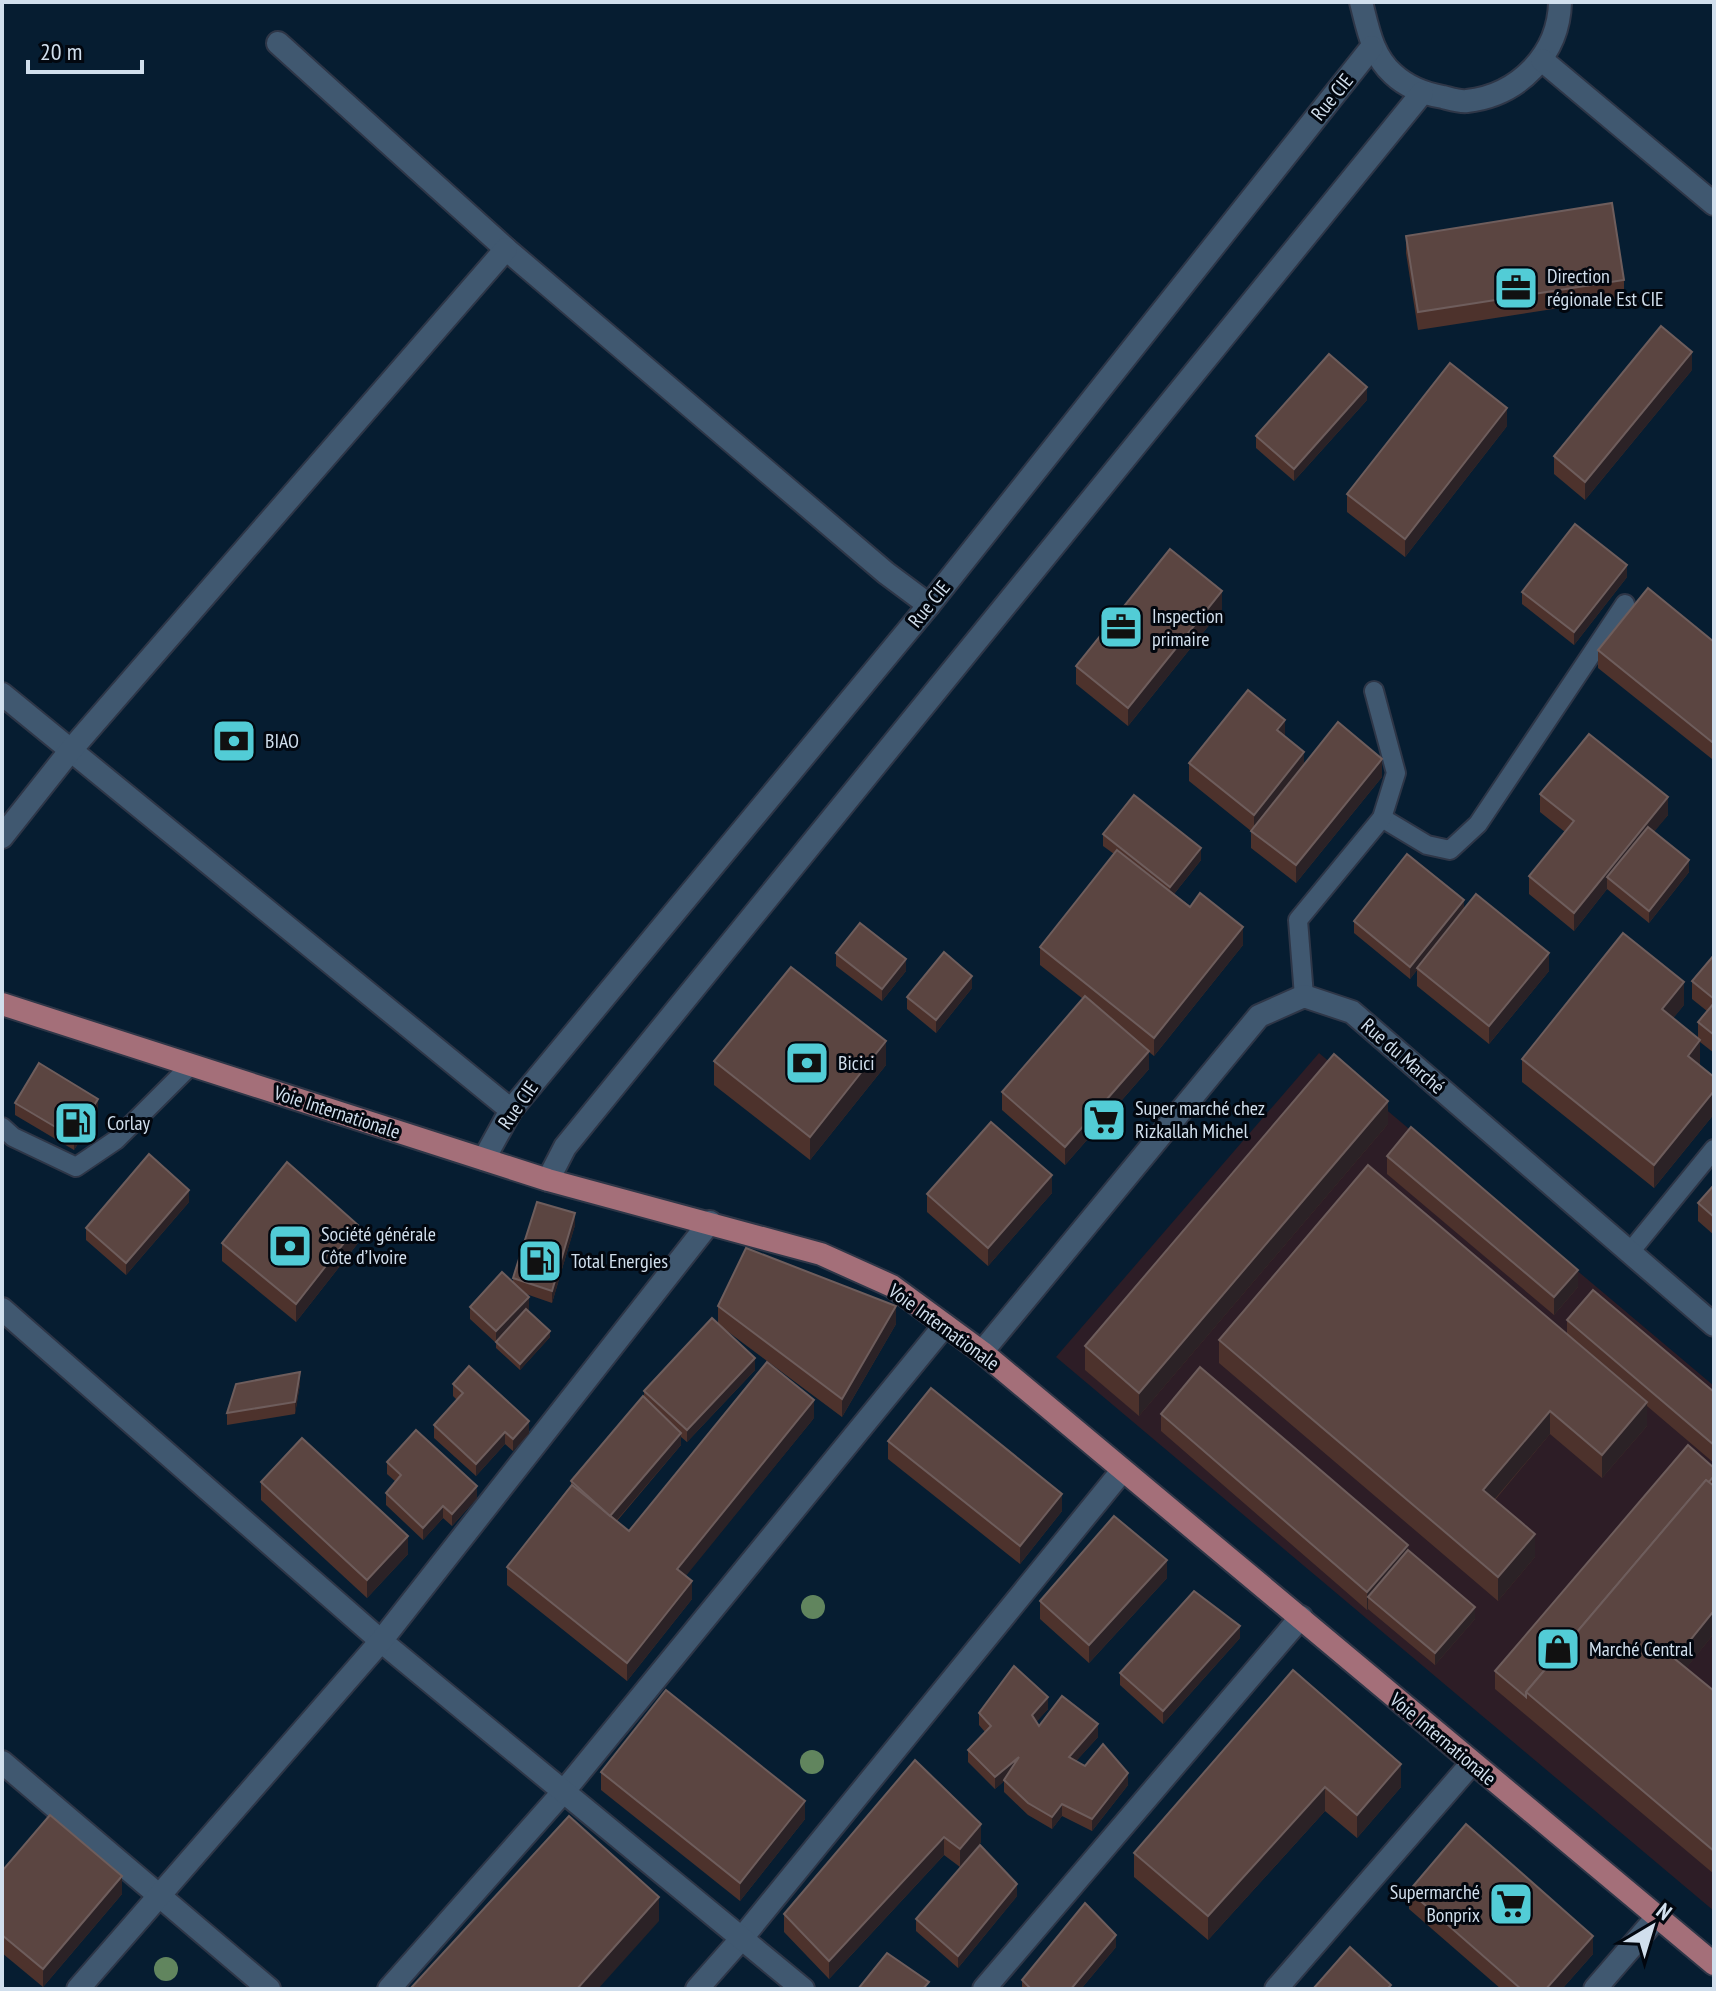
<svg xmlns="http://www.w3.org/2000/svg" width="1716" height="1991" font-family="'PT Sans Narrow',sans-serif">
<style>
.commercial{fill:#2d1d26}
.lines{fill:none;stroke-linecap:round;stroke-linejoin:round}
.service-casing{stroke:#2e3647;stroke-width:22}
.minor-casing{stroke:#2e3647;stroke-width:26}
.tertiary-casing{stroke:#2e3647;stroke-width:26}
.primary-casing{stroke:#2e3647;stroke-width:26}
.service{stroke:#405870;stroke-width:18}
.minor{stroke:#405870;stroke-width:22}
.tertiary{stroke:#405870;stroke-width:22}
.primary{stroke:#a46f79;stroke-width:22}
.tree{fill:#61855e}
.wall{fill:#4d322c}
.shaded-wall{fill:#2b2226}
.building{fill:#5b4541;stroke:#6e5d5c;stroke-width:2}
.labels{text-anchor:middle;stroke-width:6;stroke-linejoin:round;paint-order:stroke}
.street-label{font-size:20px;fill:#d1dfed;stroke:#02070f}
.poi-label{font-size:20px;fill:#d1dfed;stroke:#02070f;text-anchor:start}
</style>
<rect width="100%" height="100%" fill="#061d31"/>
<path class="commercial" d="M1319,1053L1714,1386V1911L1056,1357Z"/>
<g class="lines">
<g class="service-casing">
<g id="service">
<path d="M1382,818L1427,845L1450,850L1478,824L1625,604"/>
<path d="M1304,996L1298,920L1382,818L1396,773L1374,691"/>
<path d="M2,1127L13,1137L76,1167L116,1140L191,1065"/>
<path d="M1630,1252L1714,1149"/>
</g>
</g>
<g class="minor-casing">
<g id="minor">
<path d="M278,43L506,249L886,573L929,605"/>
<path d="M2,694L511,1110"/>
<path d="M2,837L70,751L506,249"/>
<path d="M982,1352L1259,1016L1304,996L1352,1012L1714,1325"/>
<path d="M2,1762L269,1989"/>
<path d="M389,1989L564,1791L945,1325"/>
<path d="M697,1989L742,1938L1122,1471"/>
<path d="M984,1989L1301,1617"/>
<path d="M1276,1989L1472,1763"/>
<path d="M1595,1989L1658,1916"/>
</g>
</g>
<g class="tertiary-casing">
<g id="tertiary">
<path d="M1361,2C1368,29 1372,55 1393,74C1407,87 1425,94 1443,97C1451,99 1460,102 1467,101C1519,95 1559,54 1560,2"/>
<path d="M1542,60L1714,204"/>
<path d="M484,1159L511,1110L929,605L1372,47"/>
<path d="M548,1180L565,1147L1422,93"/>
<path d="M2,1309L381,1641L803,1989"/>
<path d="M78,1989L381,1641L710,1222"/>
</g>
</g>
<g class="primary-casing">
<path id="primary" d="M2,1004L548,1180L821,1254L892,1286L982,1352L1714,1964"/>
</g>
<use href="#service" class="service"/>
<use href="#minor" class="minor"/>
<use href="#tertiary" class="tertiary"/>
<use href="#primary" class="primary"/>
</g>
<g class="tree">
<circle cx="813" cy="1607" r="12"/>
<circle cx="812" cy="1762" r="12"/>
<circle cx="166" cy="1969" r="12"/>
</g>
<g class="wall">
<path d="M1406,236L1624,280V298L1418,330L1406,253Z"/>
<path d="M1692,370L1585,500L1554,474V456Z"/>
<path d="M1367,400L1294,481L1256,448V436Z"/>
<path d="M1507,426L1405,557L1347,512V494Z"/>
<path d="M1627,577L1574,645L1522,604V592Z"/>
<path d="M1222,609L1128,726L1076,684V666Z"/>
<path d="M1714,642L1712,759L1598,668V650Z"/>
<path d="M1285,736L1304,764L1382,777L1296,883L1251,848V831L1189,781V763Z"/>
<path d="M1540,794L1668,815L1654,831L1689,872L1649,923L1607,889L1574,931L1529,894V876L1565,832L1540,812Z"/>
<path d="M1103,834L1201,860L1174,894L1243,945L1154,1056L1149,1052V1069L1065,1165L1002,1110V1092L1083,999L1040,965V947L1114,854L1103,846Z"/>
<path d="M1464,909L1549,971L1489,1044L1417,986V970L1410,979L1354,933V921Z"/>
<path d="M836,953L906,971L882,1001L836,966Z"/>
<path d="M1714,955V1053L1700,1042V1063L1699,1065L1714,1077V1114L1654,1188L1522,1082V1059L1684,1005L1673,1018L1698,1038V1022L1707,1011L1692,999V981Z"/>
<path d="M972,988L936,1033L907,1009V997Z"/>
<path d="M714,1061L886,1065L810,1160L714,1085Z"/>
<path d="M15,1103L98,1111L74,1150L15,1115Z"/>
<path d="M1388,1124L1139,1416L1085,1370V1346Z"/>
<path d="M1387,1156L1578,1287L1554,1315L1387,1174Z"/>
<path d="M1714,1185V1235L1698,1221V1203Z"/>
<path d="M1052,1193L988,1266L927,1212V1194Z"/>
<path d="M189,1202L126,1275L86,1240V1228Z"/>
<path d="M575,1225L552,1303L526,1294L529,1309L527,1311L550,1337L520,1370L496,1348V1343L470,1319V1307L513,1283V1278Z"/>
<path d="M222,1243H358L296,1322L222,1261Z"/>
<path d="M718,1306L896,1324L842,1417L723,1328L755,1370L687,1442L681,1437V1445L617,1521L629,1531L814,1418L685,1576L692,1599L627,1681L507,1585V1567L571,1485V1481L644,1398V1391L718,1323Z"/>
<path d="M1567,1320L1714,1392V1463L1647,1406V1426L1602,1478L1550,1434L1495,1500L1535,1557L1498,1601L1219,1363V1340L1567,1335Z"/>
<path d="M300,1384L295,1414L227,1425V1413Z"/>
<path d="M453,1384L529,1433L513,1451L505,1444L476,1476L434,1438V1425L457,1400L453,1396Z"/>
<path d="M1161,1414L1408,1550L1475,1619L1435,1665L1368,1609L1367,1610L1161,1431Z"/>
<path d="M888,1441L1062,1511L1020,1564L888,1459Z"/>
<path d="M387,1462L477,1498L452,1526L443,1518L423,1540L386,1505V1493L396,1482L387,1474Z"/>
<path d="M1714,1468V1638L1712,1636L1686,1668L1714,1691V1874L1495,1689V1671Z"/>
<path d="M261,1482L408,1554L367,1598L261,1500Z"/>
<path d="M1167,1578L1089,1663L1040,1619V1601Z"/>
<path d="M1240,1638L1163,1724L1120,1685V1673Z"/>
<path d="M1293,1670L1401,1787L1357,1838L1325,1811L1208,1940L1134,1877V1853Z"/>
<path d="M1048,1709L1036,1722L1039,1726L1098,1737L1076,1761L1128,1785L1092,1831L1062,1816L1052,1829L1028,1815L1004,1792V1781L995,1789L968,1762V1750L985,1732L979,1725V1713Z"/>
<path d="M915,1760L981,1842L960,1867L944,1855L829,1979L784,1932V1914Z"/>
<path d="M601,1772L805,1819L740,1901L601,1790Z"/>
<path d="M2,1871L122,1894L43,1987L2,1953Z"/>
<path d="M1409,1891L1593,1954L1562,1989H1501L1409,1909Z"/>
<path d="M1017,1896L958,1968L916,1931V1919Z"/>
<path d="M1116,1947L1081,1989H1022V1980Z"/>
</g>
<g class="shaded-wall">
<path d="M1692,352V370L1585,500V482Z"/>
<path d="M1367,387V400L1294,481V469Z"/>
<path d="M1507,408V426L1405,557V539Z"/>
<path d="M1627,565V577L1574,645V632Z"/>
<path d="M1222,591V609L1128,726V708Z"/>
<path d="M1285,720V738L1277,730Z"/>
<path d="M1714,738V756L1712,759V742Z"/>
<path d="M1304,752V770L1254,833V815Z"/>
<path d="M1382,759V777L1296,883V865Z"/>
<path d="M1668,797V815L1613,882L1607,877V889L1574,931V913Z"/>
<path d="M1201,848V860L1170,899V887Z"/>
<path d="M1689,860V872L1649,923V911Z"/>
<path d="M1464,900V912L1417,968V970L1410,979V967Z"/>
<path d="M1243,927V945L1154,1056V1038Z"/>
<path d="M1549,953V971L1489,1044V1026Z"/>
<path d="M906,959V971L882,1001V989Z"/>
<path d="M972,976V988L936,1033V1020Z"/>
<path d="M1684,982V1005L1662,1032V1009Z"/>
<path d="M1700,1040V1063L1688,1079V1056Z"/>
<path d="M886,1041V1065L810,1160V1137Z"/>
<path d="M1149,1051V1069L1065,1165V1147Z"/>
<path d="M1714,1091V1114L1654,1188V1165Z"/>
<path d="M98,1099V1111L74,1150V1138Z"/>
<path d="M1388,1101V1124L1139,1416V1393Z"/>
<path d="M1052,1175V1193L988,1266V1248Z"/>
<path d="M189,1190V1202L126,1275V1263Z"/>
<path d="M575,1213V1225L552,1303V1291Z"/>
<path d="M358,1225V1243L296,1322V1304Z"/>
<path d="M1578,1270V1287L1554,1315V1297Z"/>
<path d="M529,1297V1309L496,1344V1331Z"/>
<path d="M896,1306V1324L842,1417V1399Z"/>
<path d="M550,1331V1337L520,1370V1364Z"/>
<path d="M755,1358V1370L687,1442V1430Z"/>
<path d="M300,1372V1384L295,1414V1402Z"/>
<path d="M814,1400V1418L677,1587V1569Z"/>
<path d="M1647,1402V1426L1602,1478V1455Z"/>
<path d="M1550,1411V1434L1483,1513V1490Z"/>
<path d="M529,1421V1433L513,1451V1439Z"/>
<path d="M505,1432V1444L476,1476V1464Z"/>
<path d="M681,1433V1445L610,1528V1516Z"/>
<path d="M477,1486V1498L452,1526V1514Z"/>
<path d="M1062,1494V1511L1020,1564V1546Z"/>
<path d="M443,1506V1518L423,1540V1528Z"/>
<path d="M1535,1534V1557L1498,1601V1577Z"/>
<path d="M408,1536V1554L367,1598V1580Z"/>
<path d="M1408,1545V1563L1368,1597V1609L1367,1610V1592Z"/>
<path d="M1167,1560V1578L1089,1663V1645Z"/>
<path d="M692,1581V1599L627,1681V1663Z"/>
<path d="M1475,1607V1619L1435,1665V1653Z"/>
<path d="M1712,1613V1636L1675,1682V1659Z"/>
<path d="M1240,1626V1638L1163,1724V1711Z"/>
<path d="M1048,1697V1709L1032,1727V1715Z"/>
<path d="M1098,1724V1737L1069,1769V1757Z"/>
<path d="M1019,1757V1769L995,1789V1777Z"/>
<path d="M1401,1764V1787L1357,1838V1815Z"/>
<path d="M1128,1773V1785L1092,1831V1819Z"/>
<path d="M1325,1787V1811L1208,1940V1916Z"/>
<path d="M805,1801V1819L740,1901V1883Z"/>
<path d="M1062,1804V1816L1052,1829V1817Z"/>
<path d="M981,1824V1842L960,1867V1849Z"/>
<path d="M944,1837V1855L829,1979V1961Z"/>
<path d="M122,1876V1894L43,1987V1969Z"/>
<path d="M1017,1884V1896L958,1968V1956Z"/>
<path d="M659,1897V1921L598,1989H577Z"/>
<path d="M1116,1935V1947L1081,1989H1071Z"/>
<path d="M1593,1936V1954L1562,1989H1546Z"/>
</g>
<g class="building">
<path d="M1612,203L1624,280L1418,312L1406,236Z"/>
<path d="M1661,326L1692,352L1585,482L1554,456Z"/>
<path d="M1329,354L1367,387L1294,469L1256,436Z"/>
<path d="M1450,363L1507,408L1405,539L1347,494Z"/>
<path d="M1575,524L1627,565L1574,632L1522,592Z"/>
<path d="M1170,549L1222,591L1128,708L1076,666Z"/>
<path d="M1648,588L1714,642V738L1712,742L1598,650Z"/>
<path d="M1248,690L1285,720L1277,730L1304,752L1254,815L1189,763Z"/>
<path d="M1338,722L1382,759L1296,865L1251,831Z"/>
<path d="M1589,734L1668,797L1574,913L1529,876L1574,821L1540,794Z"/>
<path d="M1134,795L1201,848L1170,887L1103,834Z"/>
<path d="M1648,827L1689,860L1649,911L1607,877Z"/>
<path d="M1117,850L1190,907L1200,893L1243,927L1154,1038L1040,947Z"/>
<path d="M1407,854L1464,900L1410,967L1354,921Z"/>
<path d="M1476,894L1549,953L1489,1026L1417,968Z"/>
<path d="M860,923L906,959L882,989L836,953Z"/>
<path d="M1623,933L1684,982L1662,1009L1700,1040L1688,1056L1714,1077V1091L1654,1165L1522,1059Z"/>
<path d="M944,952L972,976L936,1020L907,997Z"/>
<path d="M1714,955V999L1692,981Z"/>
<path d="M791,967L886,1041L810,1137L714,1061Z"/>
<path d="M1085,996L1149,1051L1065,1147L1002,1092Z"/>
<path d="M1714,1003V1035L1698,1022Z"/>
<path d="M1334,1054L1388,1101L1139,1393L1085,1346Z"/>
<path d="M39,1063L98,1099L74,1138L15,1103Z"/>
<path d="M991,1122L1052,1175L988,1248L927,1194Z"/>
<path d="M1411,1127L1578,1270L1554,1297L1387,1156Z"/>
<path d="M149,1154L189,1190L126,1263L86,1228Z"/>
<path d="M287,1162L358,1225L296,1304L222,1243Z"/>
<path d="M1368,1165L1647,1402L1602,1455L1550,1411L1483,1490L1535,1534L1498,1577L1219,1340Z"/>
<path d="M1714,1185V1217L1698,1203Z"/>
<path d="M537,1202L575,1213L552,1291L513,1278Z"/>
<path d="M746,1248L896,1306L842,1399L718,1306Z"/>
<path d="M502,1272L529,1297L496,1331L470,1307Z"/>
<path d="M1593,1290L1714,1392V1445L1567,1320Z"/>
<path d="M526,1309L550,1331L520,1364L496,1342Z"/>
<path d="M712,1318L755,1358L687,1430L644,1391Z"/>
<path d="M767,1362L814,1400L677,1569L692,1581L627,1663L507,1567L572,1485L629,1531Z"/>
<path d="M469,1366L529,1421L513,1439L505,1432L476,1464L434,1425L463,1393L453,1384Z"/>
<path d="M1200,1367L1408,1545L1367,1592L1161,1414Z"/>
<path d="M300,1372L295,1402L227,1413L236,1384Z"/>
<path d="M931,1388L1062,1494L1020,1546L888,1441Z"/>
<path d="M643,1396L681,1433L610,1516L571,1481Z"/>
<path d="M416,1430L477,1486L452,1514L443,1506L423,1528L386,1493L401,1475L387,1462Z"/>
<path d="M302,1438L408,1536L367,1580L261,1482Z"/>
<path d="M1688,1445L1714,1468V1476L1709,1482L1706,1480L1526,1692V1697L1495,1671Z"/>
<path d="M1706,1480L1714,1486V1614L1712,1613L1675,1659L1714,1691V1851L1526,1692Z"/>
<path d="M1114,1516L1167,1560L1089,1645L1040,1601Z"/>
<path d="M1408,1550L1475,1607L1435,1653L1368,1597Z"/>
<path d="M1194,1591L1240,1626L1163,1711L1120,1673Z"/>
<path d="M1014,1666L1048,1697L1032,1715L1039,1726L1062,1696L1098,1724L1069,1757L1085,1766L1103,1744L1128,1773L1092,1819L1062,1804L1052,1817L1028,1803L1004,1780L1019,1757L995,1777L968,1750L991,1726L979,1713Z"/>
<path d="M1293,1670L1401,1764L1357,1815L1325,1787L1208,1916L1134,1853Z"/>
<path d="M666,1690L805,1801L740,1883L601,1772Z"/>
<path d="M915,1760L981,1824L960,1849L944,1837L829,1961L784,1914Z"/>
<path d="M50,1815L122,1876L43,1969L2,1935V1871Z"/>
<path d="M569,1816L659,1897L577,1989H410Z"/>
<path d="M1466,1824L1593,1936L1546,1989H1521L1409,1891Z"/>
<path d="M980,1845L1017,1884L958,1956L916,1919Z"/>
<path d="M1085,1903L1116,1935L1071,1989H1031L1022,1980Z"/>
<path d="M1350,1947L1391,1985L1387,1989H1313Z"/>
<path d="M887,1953L929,1982L923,1989H858Z"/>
</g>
<defs>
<g id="office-square" transform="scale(2.3)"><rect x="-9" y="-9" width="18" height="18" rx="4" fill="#52ccd6" stroke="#02070f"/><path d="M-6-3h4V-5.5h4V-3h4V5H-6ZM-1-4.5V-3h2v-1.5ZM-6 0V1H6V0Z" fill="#111"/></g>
<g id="bank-square" transform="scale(2.3)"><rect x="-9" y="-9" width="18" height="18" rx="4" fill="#52ccd6" stroke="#02070f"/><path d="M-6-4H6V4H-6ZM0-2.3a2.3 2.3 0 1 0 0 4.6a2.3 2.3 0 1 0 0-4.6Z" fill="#111"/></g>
<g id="supermarket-square" transform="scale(2.3)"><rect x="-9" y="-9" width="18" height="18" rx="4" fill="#52ccd6" stroke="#02070f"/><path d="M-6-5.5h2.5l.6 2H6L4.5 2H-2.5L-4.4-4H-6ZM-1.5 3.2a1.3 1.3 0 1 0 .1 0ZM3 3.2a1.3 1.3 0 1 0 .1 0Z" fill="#111"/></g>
<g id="fuel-square" transform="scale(2.3)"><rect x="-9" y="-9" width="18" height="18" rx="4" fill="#52ccd6" stroke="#02070f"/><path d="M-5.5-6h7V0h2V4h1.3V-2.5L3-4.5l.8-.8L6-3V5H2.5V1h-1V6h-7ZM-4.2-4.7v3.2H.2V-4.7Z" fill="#111"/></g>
<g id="shop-square" transform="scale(2.3)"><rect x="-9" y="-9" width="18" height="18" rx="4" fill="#52ccd6" stroke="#02070f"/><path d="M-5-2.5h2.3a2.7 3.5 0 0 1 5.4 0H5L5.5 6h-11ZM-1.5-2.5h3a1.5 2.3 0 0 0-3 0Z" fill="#111"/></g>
</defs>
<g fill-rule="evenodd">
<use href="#office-square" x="1516" y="288"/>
<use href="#office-square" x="1121" y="627"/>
<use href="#bank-square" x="234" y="741"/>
<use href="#bank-square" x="807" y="1063"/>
<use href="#supermarket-square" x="1104" y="1120"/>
<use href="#fuel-square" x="76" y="1123"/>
<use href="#bank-square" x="290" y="1246"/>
<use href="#fuel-square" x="540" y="1261"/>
<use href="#shop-square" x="1558" y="1649"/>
<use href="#supermarket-square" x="1511" y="1904"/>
</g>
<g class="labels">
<g class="street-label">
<text transform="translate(1332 97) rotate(-51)" y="7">Rue CIE</text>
<text transform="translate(929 604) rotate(-51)" y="7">Rue CIE</text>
<text transform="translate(1403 1056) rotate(41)" y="7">Rue du Marché</text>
<text transform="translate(518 1105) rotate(-55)" y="7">Rue CIE</text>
<text transform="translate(337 1112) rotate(18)" y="7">Voie Internationale</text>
<text transform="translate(944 1327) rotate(36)" y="7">Voie Internationale</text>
<text transform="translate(1443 1739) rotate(40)" y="7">Voie Internationale</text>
</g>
<g class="poi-label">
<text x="1547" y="283">Direction<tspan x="1547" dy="23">régionale Est CIE</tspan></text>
<text x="1152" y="623">Inspection<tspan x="1152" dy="23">primaire</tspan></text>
<text x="265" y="748">BIAO</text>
<text x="838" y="1070">Bicici</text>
<text x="1135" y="1115">Super marché chez<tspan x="1135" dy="23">Rizkallah Michel</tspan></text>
<text x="107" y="1130">Corlay</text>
<text x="321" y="1241">Société générale<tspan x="321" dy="23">Côte d’Ivoire</tspan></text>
<text x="571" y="1268">Total Energies</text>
<text x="1589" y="1656">Marché Central</text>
<text x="1480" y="1899" text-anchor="end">Supermarché<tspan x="1480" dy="23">Bonprix</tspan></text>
</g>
</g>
<rect width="1716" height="1991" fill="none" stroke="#d1dfed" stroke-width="8"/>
<g transform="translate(1652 1927) rotate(38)" stroke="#02070f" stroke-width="6" paint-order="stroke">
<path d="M0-6L14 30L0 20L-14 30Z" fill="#d1dfed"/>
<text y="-12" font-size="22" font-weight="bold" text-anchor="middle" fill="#d1dfed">N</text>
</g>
<path d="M28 60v12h114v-12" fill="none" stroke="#d1dfed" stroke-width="4"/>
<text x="40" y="60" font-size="24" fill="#d1dfed" stroke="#02070f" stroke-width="6" paint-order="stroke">20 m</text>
</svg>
